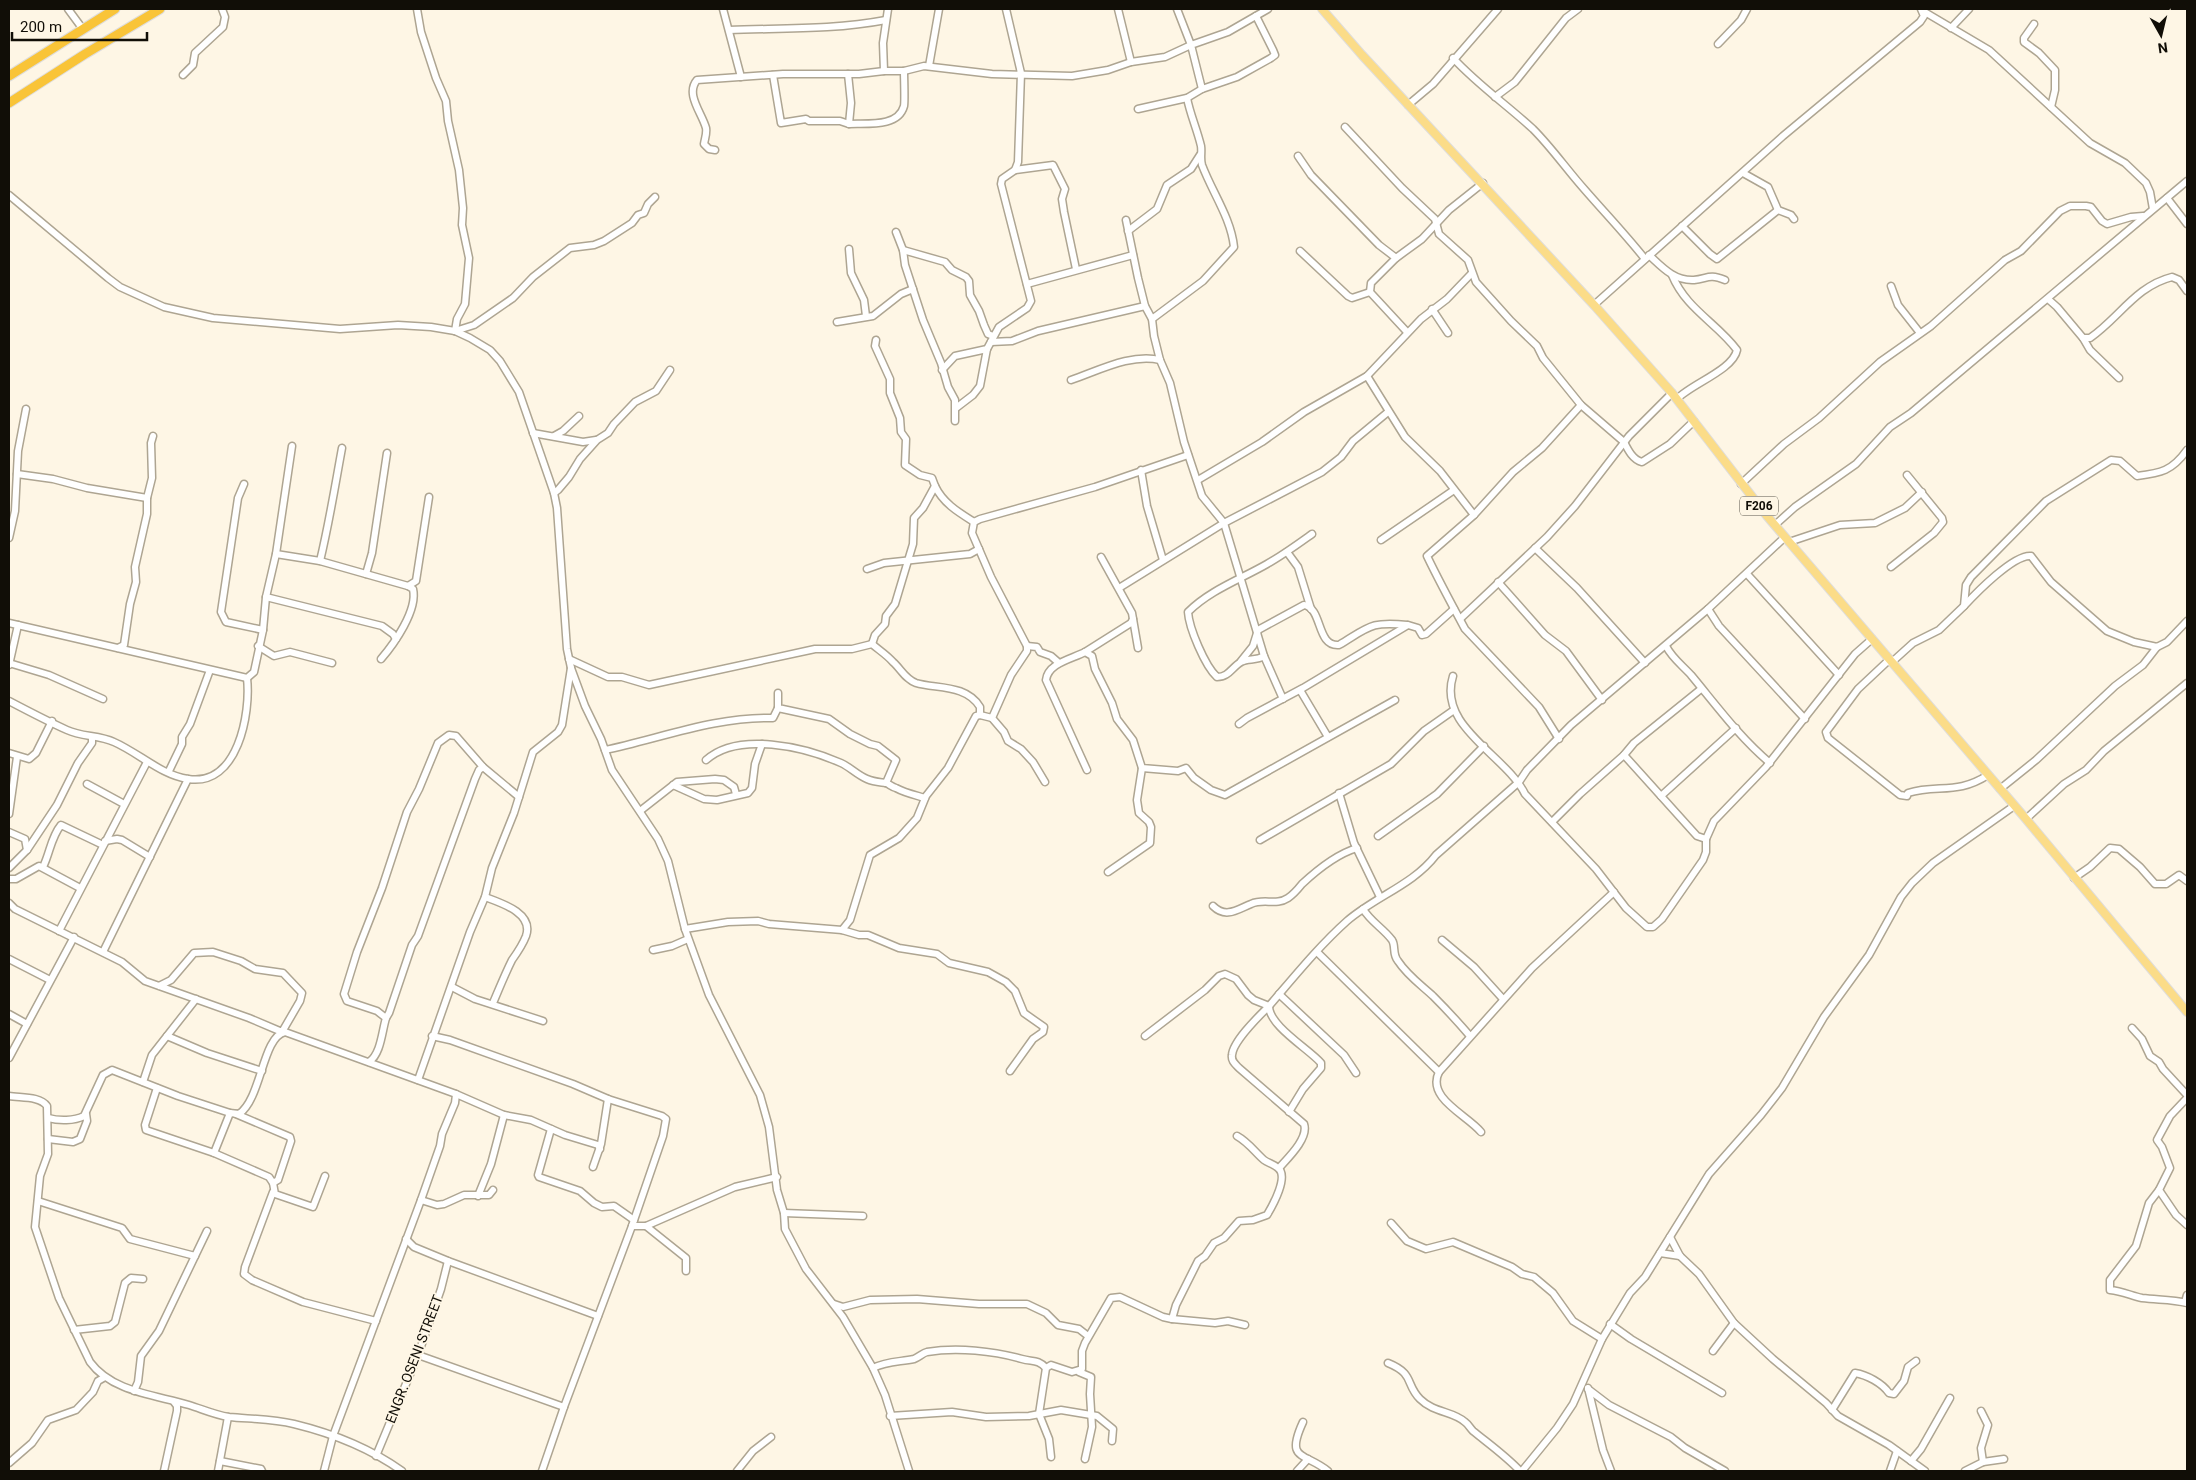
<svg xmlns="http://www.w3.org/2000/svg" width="2196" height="1480" font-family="Roboto,sans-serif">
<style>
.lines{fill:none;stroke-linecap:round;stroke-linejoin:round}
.minor-casing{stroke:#aea592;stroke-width:9}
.major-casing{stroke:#dedddc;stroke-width:10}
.highway-casing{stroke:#dedddc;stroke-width:11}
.minor{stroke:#fff;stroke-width:6}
.major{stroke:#fbdc88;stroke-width:8}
.highway{stroke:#f9c438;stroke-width:9}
.labels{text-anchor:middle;stroke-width:4;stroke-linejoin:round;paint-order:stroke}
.shield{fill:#fef6e5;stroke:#58544a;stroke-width:1}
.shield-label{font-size:12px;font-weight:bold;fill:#110e07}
.street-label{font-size:14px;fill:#110e07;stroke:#fef6e5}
</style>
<rect width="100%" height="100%" fill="#fef6e5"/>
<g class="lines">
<g class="minor-casing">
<g id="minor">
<path d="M68,9L82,28"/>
<path d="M417,9L421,32L436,78L446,101L448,121L459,170L463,208L462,225L469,258L465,304L457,319L455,331"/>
<path d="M723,9L741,77"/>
<path d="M1118,9L1131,62"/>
<path d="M1923,11L1989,50L2090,143L2125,163L2146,183L2150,192L2153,209"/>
<path d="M2034,24L2024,38V42L2039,53L2055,70V90L2051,107"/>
<path d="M1951,28L1969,9"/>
<path d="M729,30C783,28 833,30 886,20"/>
<path d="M1718,44L1741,20L1747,9"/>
<path d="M1453,58C1478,85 1507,105 1533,129C1552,148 1567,170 1585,190C1605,213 1626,235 1645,259"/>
<path d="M929,66L939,9"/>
<path d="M884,71L883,43L888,9"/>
<path d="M848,74L851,103L849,124C866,123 898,128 904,106C905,101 904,78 904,71"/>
<path d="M183,75L193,65L195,53L223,27L225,17L222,9"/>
<path d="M773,75L781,123L806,119L809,121H840L849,124"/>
<path d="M1202,89L1191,45L1228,32L1268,9"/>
<path d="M1495,97L1515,82L1566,18L1578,9"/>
<path d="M1408,105L1433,84L1498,9"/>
<path d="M1138,109L1187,98L1202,89L1237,77L1271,58L1275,55L1273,50L1256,16"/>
<path d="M1345,127L1402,188L1435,219L1439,234L1468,260L1476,282L1511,321L1537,346L1543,358L1581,405L1624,442C1628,450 1633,460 1642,462L1670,444L1694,421"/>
<path d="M715,150L709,149L704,144C705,138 707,133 706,128C702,113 685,94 697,80L783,74H859L884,71H904L924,66L992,74L1072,76L1108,70L1131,62L1165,57L1191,45L1177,9"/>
<path d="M1298,156L1311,175L1379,245L1396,258"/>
<path d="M1015,170L1053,165L1065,189L1062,199L1064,212L1076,269"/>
<path d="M1743,173L1768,187L1778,210L1791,215L1794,219"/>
<path d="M9,195L108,278L120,287L164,307L213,318L340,329L398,325L431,327L455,331L470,338L490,350L500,361L519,392L554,493L557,508L567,649L571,668L585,706L601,739L612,770L658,839L668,861L685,929L709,995L760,1095L769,1127L777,1190L784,1213L785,1229L806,1269L843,1317L873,1368L885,1395L909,1471"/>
<path d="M2167,198L2187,224"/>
<path d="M1126,220L1138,278L1145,306L1152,319L1154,336L1160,360L1170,383L1184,442L1202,496L1224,523L1264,656L1283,699"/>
<path d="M1682,226L1710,254L1717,259L1778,210"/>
<path d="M1128,231L1157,209L1167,185L1191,169L1200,155"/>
<path d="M896,232L903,250L905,265L923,320L941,363L948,387L955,400V421"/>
<path d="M849,249L851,273L864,300L866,316"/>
<path d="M903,250L945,262L952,270L966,277L969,281L970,295L979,311L984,325L988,334L993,336"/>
<path d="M1300,251L1348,296L1352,298L1370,292"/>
<path d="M1649,255C1662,267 1674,281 1694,280C1709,278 1709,274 1725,280"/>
<path d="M1672,275C1686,309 1717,323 1737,350C1733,370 1691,384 1677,399"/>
<path d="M1027,284L1133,255"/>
<path d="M1891,286L1898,305L1920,333"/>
<path d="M2048,299L2057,307L2083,338H2090C2119,318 2136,286 2172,277L2179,280L2187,291"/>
<path d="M1594,305L1783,136L1920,22L1924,16L1921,9"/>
<path d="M1432,309L1448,333"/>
<path d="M1152,319L1203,281L1234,247C1231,218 1212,192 1202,165C1200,159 1202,152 1201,146C1197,129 1190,114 1187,98"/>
<path d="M837,322L873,316L901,294L913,289"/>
<path d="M455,331L474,325L513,298L533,277L570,248L594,245L604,241L632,223L638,215L644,213L648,204L655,197"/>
<path d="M1407,332L1370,292L1371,283L1396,258L1422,239L1449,210L1483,183"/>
<path d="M2083,338L2090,350L2119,378"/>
<path d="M991,342L1012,341L1038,331L1145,306"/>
<path d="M942,370L955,356L987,349L999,327L1027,308L1031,301L1001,184L1002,179L1015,170L1018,162L1021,73L1006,9"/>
<path d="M1367,376L1405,437L1440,471L1474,515"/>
<path d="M1071,380C1098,371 1131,353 1160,360"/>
<path d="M956,408L973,395L980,386L987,349"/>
<path d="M533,433L583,442L596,440"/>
<path d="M554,436L563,431L579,416"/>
<path d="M1141,470L1147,506L1163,560"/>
<path d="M17,474L53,479L87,488L147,498"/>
<path d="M1198,480L1262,442L1304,412L1367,376L1421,319L1447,299L1472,273"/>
<path d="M244,484L238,498L221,612L226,622L263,630"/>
<path d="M1741,484L1784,444L1819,418L1880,362L1931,326L2005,260L2021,251L2060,211L2070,206H2086L2091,207L2102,221L2107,224L2131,217L2143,216"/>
<path d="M935,486C943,503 958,512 974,522"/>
<path d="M554,493L558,490L569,477L580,459L597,440L608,433L614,424L635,402L656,391L670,370"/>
<path d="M1775,525L1795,507L1856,464L1890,427L1911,413L2187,181"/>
<path d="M9,538L15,511L18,451L26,409"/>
<path d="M1381,540L1454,490"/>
<path d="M1789,542L1840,525L1875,523L1905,508L1922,492"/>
<path d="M1535,548L1577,588L1645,663"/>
<path d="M1287,552L1298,567L1311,609"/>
<path d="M276,554L320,561L408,586L416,581L429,497"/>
<path d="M320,561C329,524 335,486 342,448"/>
<path d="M1891,567L1934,533L1943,522L1942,518L1907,475"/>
<path d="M867,569L884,563L970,554L979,549"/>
<path d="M366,574L372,553L387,453"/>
<path d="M1747,574L1839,675"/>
<path d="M1498,582L1545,635L1566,651L1602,700"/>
<path d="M1119,588L1224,523L1322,472L1341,457L1353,441L1388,412"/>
<path d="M266,597L382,626L393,634L396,639"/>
<path d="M1964,606C1976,593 2014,554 2031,556L2051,582L2107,631L2134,642L2157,647L2167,642L2187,621"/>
<path d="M1708,609L1719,626L1805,719"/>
<path d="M1461,618L1547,537L1575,506L1629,436L1672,393"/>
<path d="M1133,619L1138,648"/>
<path d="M9,623L247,678L254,672L263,630L266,597L276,554L292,446"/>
<path d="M872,644L875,635L885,624L886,616L895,604L913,544L914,518L923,508L935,486L932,478L920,475L905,465L906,439L901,432L900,418L890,393V379L875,346L876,340"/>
<path d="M258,646L274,656L290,652L332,663"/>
<path d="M1027,646L1037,647L1040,652L1051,656L1059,663"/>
<path d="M1666,646C1672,658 1682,665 1691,675C1716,705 1740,738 1770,763"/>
<path d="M118,648L124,645L130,604L136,582L135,567L147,514V498L152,478L151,443L153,436"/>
<path d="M1085,652L1131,623L1133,619L1132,613L1101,557"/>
<path d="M1264,656C1256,661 1248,658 1241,662C1232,667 1229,677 1217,677C1205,666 1189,628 1188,612C1210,590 1241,579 1267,564C1283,555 1298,544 1312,534"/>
<path d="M381,659C394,644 418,610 413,589L408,586"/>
<path d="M569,659L608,677H622L649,685L815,649H852L872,644C879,650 887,655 893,662C901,669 905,679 916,683C936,689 966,684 980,707V715"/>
<path d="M1890,659L1858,689L1826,732L1828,738L1900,795L1907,796L1908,793C1938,784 1957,795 1988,775"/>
<path d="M1241,661L1253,646L1258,630L1304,605C1323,608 1316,647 1339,645C1369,627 1371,621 1407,625"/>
<path d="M1892,662L1913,643L1939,630L1964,606L1966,585L1971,577L2046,501L2111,460L2120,461L2137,476C2161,473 2172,471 2187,450"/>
<path d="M9,663L49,675L103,699"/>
<path d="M9,665L18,625"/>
<path d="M1453,676C1437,727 1506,755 1525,794L1596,869L1626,908L1647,927H1653L1662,919L1703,860L1706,852V839L1714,821L1766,767L1855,654L1872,639"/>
<path d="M1701,689L1634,743L1624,755L1697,836L1706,839"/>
<path d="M1300,690L1328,737"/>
<path d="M778,693V708L829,719L850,734L870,744L878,746L896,760L886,783"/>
<path d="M9,701C28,711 47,721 67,730C82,737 99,735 114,742C139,753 161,775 188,779C238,787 251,713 247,678"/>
<path d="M1239,724L1247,718L1303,688L1408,625L1418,628L1422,635L1426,634L1454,609"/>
<path d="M1559,739L1539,707L1465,629C1452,605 1439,581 1427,556L1474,515L1513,472L1542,448L1581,405"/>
<path d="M605,750C658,739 717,716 773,718L778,708"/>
<path d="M9,753L29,759L36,753L52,721"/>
<path d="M706,760C738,731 805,747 841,763C850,767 857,775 867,779C874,782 879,782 886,783C889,784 892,787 896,788C905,793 915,795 925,798"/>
<path d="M1087,770L1046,680C1048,663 1072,659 1085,652L1092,656L1095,669L1112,703L1117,719L1133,740L1142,768L1178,771L1186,768L1194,778L1211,790L1225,795L1395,700"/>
<path d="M169,771L182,744V737L190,724L210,670"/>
<path d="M1045,782L1033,762L1021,749L1008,741L1004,732L992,718L1011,675L1027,651V646L991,577L972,533L974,522L980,519L1095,487L1188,455"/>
<path d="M87,784L124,804"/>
<path d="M673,785L704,799L717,800L748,793L752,788L755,764L762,744"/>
<path d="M2000,789L2036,760L2115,686L2143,665L2157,647"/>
<path d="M1339,793L1354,843L1380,897"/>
<path d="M1661,796L1736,728"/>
<path d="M640,811L677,782L715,779L724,780L734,787L736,794"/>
<path d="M9,814L17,757"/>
<path d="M2026,819L2064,784L2086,770L2104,751L2187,683"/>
<path d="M1552,822L1580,794L1624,755"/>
<path d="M9,832L25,839L27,850"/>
<path d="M1378,836L1437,794L1484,746"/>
<path d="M1260,840L1391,764L1424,731L1454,710"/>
<path d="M105,841L117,839L122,840L150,857"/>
<path d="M43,867C50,853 51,837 61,825L103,845"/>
<path d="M9,868L27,850L57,805L78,763L92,743V737"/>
<path d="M1108,872L1150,843L1151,827L1149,822L1139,813L1137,800L1142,768"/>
<path d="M2074,878L2090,867L2110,848L2119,849L2140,867L2155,884H2166L2179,875L2187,881"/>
<path d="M9,879H16L39,866L80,888"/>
<path d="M485,897C501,903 534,913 526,936C523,944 517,953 512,960C505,974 499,989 493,1003"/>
<path d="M9,903L15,909L122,962L145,981L249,1018L282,1032L300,1001L302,993L283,973L255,969L241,961L213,952L194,953L171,980L159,986"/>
<path d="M1213,906C1226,919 1238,909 1251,904C1264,898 1276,906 1288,898C1294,894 1298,889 1302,884C1317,870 1337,854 1357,848"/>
<path d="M1363,909C1371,922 1383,928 1392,940C1396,946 1392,954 1398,961C1407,975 1421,985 1433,996C1446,1009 1458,1022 1470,1036"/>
<path d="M685,929L728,922L758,921L769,924L842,930L859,935H868L899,948L937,954L949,963L988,972L1006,982L1015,991L1024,1013L1044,1027L1043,1032L1033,1039L1010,1071"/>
<path d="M842,930L850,920L870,855L899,838L917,818L926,796L948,768L976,716L980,715L992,718"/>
<path d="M59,931L147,762"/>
<path d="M1442,940L1474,967L1503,999"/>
<path d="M653,950L672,946L688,939"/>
<path d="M103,952L188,779"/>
<path d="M1317,952L1439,1072"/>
<path d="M9,959L50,980"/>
<path d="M452,987L475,999L543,1021"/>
<path d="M1279,994L1344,1055L1356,1073"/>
<path d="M1269,1006C1259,1016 1233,1041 1232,1055C1231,1061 1235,1064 1239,1068L1304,1124C1309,1138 1288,1158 1279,1168"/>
<path d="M1269,1006C1269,1026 1309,1049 1321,1063V1068L1303,1089L1289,1112"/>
<path d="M9,1014L27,1024"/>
<path d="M386,1018L389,1013L412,945L418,936L475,779L479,770L483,767"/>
<path d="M2132,1028L2142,1039L2150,1056L2159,1062L2163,1069L2187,1095"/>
<path d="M167,1036L207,1053L262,1071"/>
<path d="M432,1036L450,1040L573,1084L608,1099L662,1116L666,1119L663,1136L632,1226L564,1407L542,1471"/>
<path d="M1145,1036L1205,990L1219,976L1225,974L1236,979L1248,995L1254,1000L1269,1006C1294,977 1319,946 1347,921C1376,896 1413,885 1436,855L1519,782L1527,770L1571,725L1708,609L1785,537"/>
<path d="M9,1058L74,937"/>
<path d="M369,1062C381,1054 382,1031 386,1018L377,1011L347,1001L344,994L357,952L382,888L407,812L419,789L438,743L449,735L456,736L483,767L519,797"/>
<path d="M418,1080L470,932L485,897L492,868L514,813L533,752L558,732L562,725L571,668"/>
<path d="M143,1082L152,1055L196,999"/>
<path d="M157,1088L145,1125L146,1130L214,1153"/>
<path d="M456,1094L504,1115L531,1120L565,1135L598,1145L600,1149"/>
<path d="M9,1096C21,1098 40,1096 47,1106L48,1154L40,1176L35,1227L59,1298L90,1362C112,1392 156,1395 189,1405C202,1409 215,1415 229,1417C251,1419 272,1419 294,1424C331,1433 371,1449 402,1471"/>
<path d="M2187,1098L2170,1116L2157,1140L2162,1147L2170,1168L2159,1190L2176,1215L2187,1225"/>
<path d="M230,1113L214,1153L269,1177L273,1183L275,1194L313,1207L325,1176"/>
<path d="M236,1114L290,1137L291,1141L278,1180L273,1183"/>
<path d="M48,1118C59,1121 74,1121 84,1116L103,1075L112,1070L178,1096L230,1113L239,1114C262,1098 262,1037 285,1032L456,1094L455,1103L442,1134L440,1146L421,1200L333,1436L324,1471"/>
<path d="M551,1129L538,1175L539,1177L580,1191L594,1203L602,1207L614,1206L634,1220"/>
<path d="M1481,1132C1467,1115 1426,1098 1439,1072L1532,968L1614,892"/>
<path d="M48,1139L73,1142L80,1139L87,1121L86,1114"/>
<path d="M593,1167L601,1144L608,1099"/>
<path d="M2159,1190L2149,1203L2136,1246L2110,1280V1290C2122,1291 2132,1296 2142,1298C2158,1300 2172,1299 2187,1303"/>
<path d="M273,1192L245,1267L244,1274L252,1280L303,1302L376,1321"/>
<path d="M478,1196L491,1164L504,1115"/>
<path d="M421,1200L437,1205L444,1204L464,1195H489L493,1190"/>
<path d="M38,1201L122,1228L130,1239L195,1256"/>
<path d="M784,1213L863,1216"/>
<path d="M1391,1223L1407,1241L1426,1249L1453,1242L1512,1267L1522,1274L1534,1277L1553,1293L1573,1321L1602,1339"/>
<path d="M632,1226H646L686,1258V1271"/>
<path d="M646,1226L735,1187L777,1177"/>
<path d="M1670,1237L1680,1256L1699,1274L1734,1323L1773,1359L1826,1403L1838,1416L1889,1445L1925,1471"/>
<path d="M406,1239L414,1247L448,1261L598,1316"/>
<path d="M1660,1253L1680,1256"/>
<path d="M2185,1302L2187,1295"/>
<path d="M834,1304L843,1307L870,1300L917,1299L979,1304H1027L1046,1313L1058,1325L1079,1329L1088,1336"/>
<path d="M1172,1319L1176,1305L1198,1261L1205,1256L1214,1243L1224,1238L1239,1221L1253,1220L1267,1215C1273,1205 1289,1176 1278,1168C1274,1164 1268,1163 1264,1160C1255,1152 1248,1142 1237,1136"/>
<path d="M1610,1324L1631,1339L1722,1393"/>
<path d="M74,1330L110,1326L115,1322L125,1283L131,1278L143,1279"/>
<path d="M1713,1351L1734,1323"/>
<path d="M418,1355L564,1407"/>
<path d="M1388,1363C1415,1374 1405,1384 1420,1399C1434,1413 1453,1411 1465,1422C1468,1424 1470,1428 1473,1431C1489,1444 1506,1456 1520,1471"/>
<path d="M873,1368C887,1361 900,1362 914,1359C919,1357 923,1353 927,1352C957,1347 994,1351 1022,1359C1032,1362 1038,1359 1046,1368"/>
<path d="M1079,1372L1091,1377L1090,1394L1092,1427L1085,1459"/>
<path d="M1588,1388L1603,1450L1611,1471"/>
<path d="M1588,1389L1609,1405L1671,1437L1685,1448L1725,1471"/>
<path d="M134,1391L138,1382L141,1356L159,1331L207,1231"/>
<path d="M1832,1410L1855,1373C1867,1375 1882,1383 1889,1393L1894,1394L1904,1381L1908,1367L1916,1361"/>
<path d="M1981,1411L1988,1425L1981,1448L1983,1462"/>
<path d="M890,1416L952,1412L986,1417L1029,1416L1061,1410L1097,1416L1113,1429L1112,1441"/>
<path d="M1303,1422C1285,1461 1304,1452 1328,1471"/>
<path d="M376,1456L418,1355L441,1289L448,1261"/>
<path d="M1051,1457L1049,1439L1039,1414L1046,1368L1051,1365L1072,1372L1082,1369V1351L1085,1343L1111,1298L1120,1297L1163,1317L1172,1319L1215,1323L1228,1321L1245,1325"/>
<path d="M220,1461L261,1469L262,1471"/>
<path d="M1911,1461L1921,1449L1950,1398"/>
<path d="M9,1463L32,1443L48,1420L76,1410L93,1392L98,1381L105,1377"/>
<path d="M164,1471L177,1411V1406L174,1402"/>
<path d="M218,1471L228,1417"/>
<path d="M737,1471L753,1451L771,1437"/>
<path d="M1297,1471L1308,1459"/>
<path d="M1522,1471L1557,1428L1573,1404L1602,1339L1630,1293L1645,1277L1709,1174L1761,1115L1782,1088L1824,1017L1869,955L1901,897L1912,883L1933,863L2014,806"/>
<path d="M1890,1471L1897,1451"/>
<path d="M1965,1471L1983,1462L2004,1459"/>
</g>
</g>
<g class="major-casing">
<path id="major" d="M1322,9L1362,55L1594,305L1672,393L1767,516L2026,819L2187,1012"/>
</g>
<g class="highway-casing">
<g id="highway">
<path d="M9,76L115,9"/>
<path d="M9,103L85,54L160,9"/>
</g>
</g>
<use href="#minor" class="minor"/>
<use href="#major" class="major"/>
<use href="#highway" class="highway"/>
</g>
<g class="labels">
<rect class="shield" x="1740" y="496.5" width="38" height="19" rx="4"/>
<g class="shield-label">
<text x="1759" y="510">F206</text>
</g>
<g class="street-label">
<text transform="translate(414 1359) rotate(-69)" y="5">ENGR. OSENI STREET</text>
</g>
</g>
<rect width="2196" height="1480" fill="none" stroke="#110e07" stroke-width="20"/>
<g transform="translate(2161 35) rotate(172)" stroke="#fef6e5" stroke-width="4" paint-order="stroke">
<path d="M0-4L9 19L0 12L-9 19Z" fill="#110e07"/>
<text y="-8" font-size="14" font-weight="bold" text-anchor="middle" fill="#110e07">N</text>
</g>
<path d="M12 32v8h135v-8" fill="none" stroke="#110e07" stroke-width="2.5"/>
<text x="20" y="32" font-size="15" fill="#110e07" stroke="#fef6e5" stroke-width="4" paint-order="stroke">200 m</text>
</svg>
